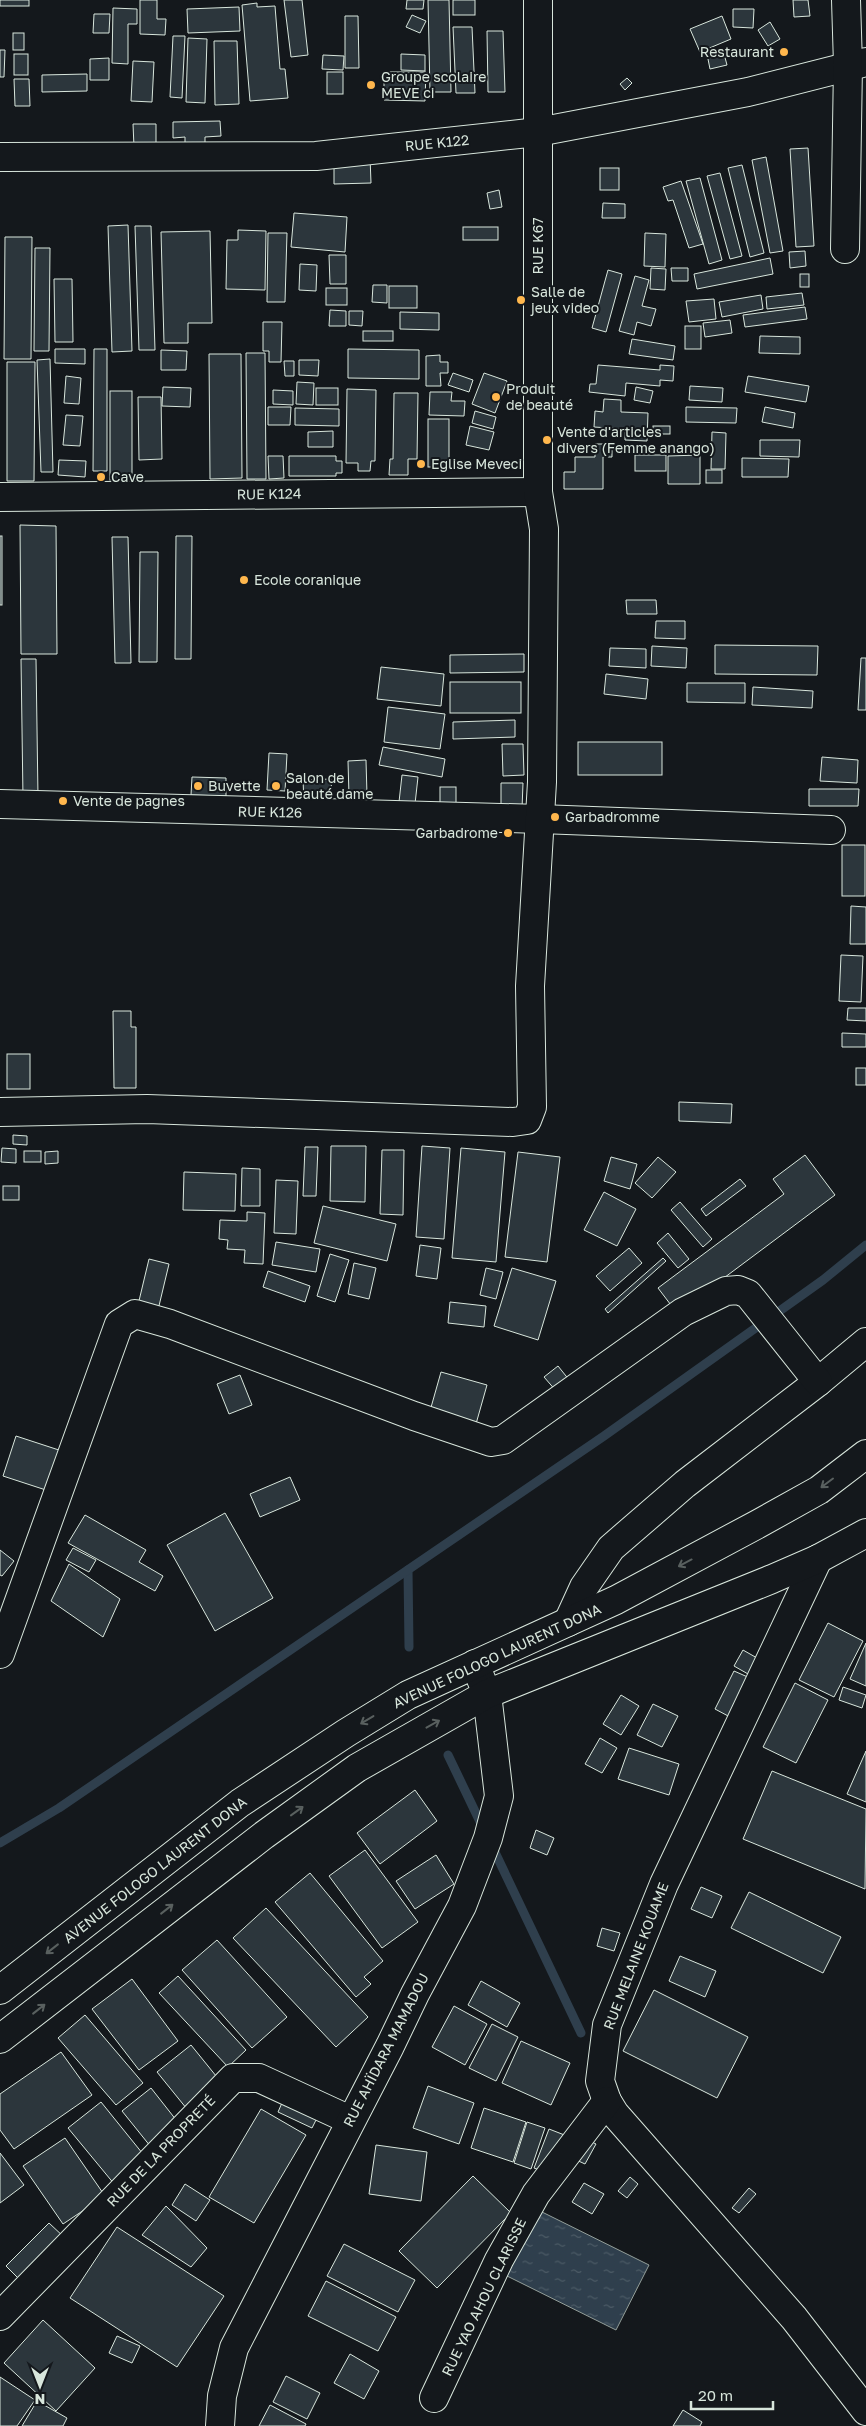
<svg xmlns="http://www.w3.org/2000/svg" width="866" height="2426" font-family="'Golos Text',sans-serif">
<style>
.water{fill:url(#water-ripples);stroke:#939e99}
.lines{fill:none;stroke-linecap:round;stroke-linejoin:round}
.stream{stroke:#2f3f4d;stroke-width:9}
.building{fill:#2c363c;stroke:#d8e6dc}
.minor-casing{stroke:#d8e6dc;stroke-width:30}
.major-casing{stroke:#d8e6dc;stroke-width:30}
.minor{stroke:#14181c;stroke-width:28}
.major{stroke:#14181c;stroke-width:28}
.oneway{stroke:#59605f}
.poi-dot{fill:#ffb74d;stroke:#14181c;stroke-width:2}
.labels{text-anchor:middle;stroke-width:4;stroke-linejoin:round;paint-order:stroke}
.poi-label{font-size:14px;fill:#d8e6dc;stroke:#14181c;text-anchor:start}
.street-label{font-size:14px;fill:#d8e6dc;stroke:#14181c}
</style>
<defs>
<pattern id="water-ripples" width="26" height="14" patternUnits="userSpaceOnUse" patternTransform="scale(1.25)"><rect width="26" height="14" fill="#2f3f4d"/><path d="M2 4q2-2 4 0t4 0M15 11q2-2 4 0t4 0" fill="none" stroke="#4c5b66"/></pattern>
</defs>
<rect width="100%" height="100%" fill="#14181c"/>
<path class="water" d="M538,2210L649,2265L616,2330L505,2275Z"/>
<g class="lines">
<g class="stream">
<path d="M408,1570L409,1647"/>
<path d="M448,1755L484,1830"/>
<path d="M0,1843L59,1808L604,1436L823,1280L866,1245"/>
<path d="M492,1846L581,2033"/>
</g>
</g>
<g class="building">
<rect x="0" y="0" width="29" height="6"/>
<path d="M140,0H157V19H166L165,35L140,34Z"/>
<path d="M284,0H302L308,55L291,57Z"/>
<path d="M407,0H424L423,9H406Z"/>
<path d="M428,0H449L451,92H430Z"/>
<rect x="453" y="0" width="22" height="15"/>
<path d="M793,0H808L810,16L794,17Z"/>
<path d="M257,3V7L275,6L280,69H285L288,98L250,101L242,5Z"/>
<path d="M239,7L240,31L188,33L187,9Z"/>
<path d="M113,8L137,9V24H128V64L112,63Z"/>
<path d="M733,9H754L753,28L733,27Z"/>
<path d="M94,14H110L109,33H93Z"/>
<path d="M412,15L426,21L420,33L406,27Z"/>
<path d="M345,16H358L359,68H345Z"/>
<path d="M722,16L731,39L700,52L690,29Z"/>
<path d="M770,22L780,39L768,46L758,30Z"/>
<path d="M453,27H472L475,93H456Z"/>
<path d="M487,31H503L505,92H488Z"/>
<rect x="13" y="33" width="11" height="17"/>
<path d="M173,36H185L182,98L170,97Z"/>
<path d="M188,38L207,39L205,103L186,102Z"/>
<path d="M214,41H237L239,104L215,105Z"/>
<path d="M0,50H5L4,77H0Z"/>
<path d="M723,50L727,65L710,69L707,54Z"/>
<rect x="14" y="54" width="14" height="21"/>
<path d="M401,54L425,55V71L401,70Z"/>
<path d="M323,55L344,56L343,70L322,69Z"/>
<path d="M109,58V80H90V59Z"/>
<path d="M133,61L154,62L152,102L131,101Z"/>
<rect x="327" y="72" width="16" height="22"/>
<path d="M384,72H426L425,101L384,100Z"/>
<path d="M87,74V91L42,92V75Z"/>
<path d="M627,78L632,83L625,90L620,84Z"/>
<path d="M14,79H29L30,106H15Z"/>
<path d="M220,121L221,136L205,137V143H185V137L173,138V122Z"/>
<path d="M133,124H156V144L134,147Z"/>
<path d="M808,148L814,246L796,247L790,149Z"/>
<path d="M370,157L371,183L334,184V158Z"/>
<path d="M766,157L783,251L770,253L752,160Z"/>
<path d="M742,165L764,253L750,257L728,168Z"/>
<rect x="600" y="168" width="19" height="22"/>
<path d="M720,173L742,256L730,259L707,176Z"/>
<path d="M700,178L722,260L709,264L686,181Z"/>
<path d="M681,181L703,244L689,248L673,200L668,201L663,187Z"/>
<path d="M499,190L502,207L490,209L487,193Z"/>
<path d="M603,203L625,204V218H602Z"/>
<path d="M294,213L347,217L345,252L291,247Z"/>
<path d="M128,225L132,351L112,352L108,226Z"/>
<path d="M135,226H151L155,350H139Z"/>
<rect x="463" y="227" width="35" height="13"/>
<path d="M238,230L266,231L265,290L226,289L227,240H238Z"/>
<path d="M210,231L212,323H188V343H164L161,232Z"/>
<path d="M268,233H287L285,302H267Z"/>
<path d="M645,233L666,234L665,267L644,266Z"/>
<path d="M5,237H32L31,359H4Z"/>
<path d="M35,248H50L49,351H34Z"/>
<path d="M805,251L806,266L790,268L789,252Z"/>
<path d="M329,255H346V284H330Z"/>
<path d="M770,258L773,274L697,289L694,274Z"/>
<path d="M300,264L317,265L316,291L299,290Z"/>
<path d="M651,268L666,269L665,290L650,289Z"/>
<path d="M671,268H688V281H672Z"/>
<path d="M608,270L622,274L606,332L592,328Z"/>
<rect x="800" y="274" width="9" height="13"/>
<path d="M635,276L649,280L642,306L656,309L651,326L637,322L634,335L619,331Z"/>
<path d="M54,279H72L73,342H55Z"/>
<path d="M373,285H387V303L372,302Z"/>
<rect x="389" y="286" width="28" height="22"/>
<rect x="326" y="288" width="21" height="17"/>
<path d="M802,293L804,305L767,309L766,297Z"/>
<path d="M761,295L763,309L722,317L719,302Z"/>
<path d="M714,299L716,319L689,322L686,301Z"/>
<path d="M805,307L807,319L745,327L743,315Z"/>
<path d="M330,310L346,311V326H329Z"/>
<path d="M349,311H363L362,326L349,325Z"/>
<path d="M400,312L439,313V330L400,329Z"/>
<path d="M730,320L732,333L705,337L703,323Z"/>
<path d="M263,322H282L281,362H269V351H263Z"/>
<rect x="685" y="326" width="16" height="23"/>
<rect x="363" y="331" width="30" height="10"/>
<path d="M760,336L800,337V354L759,353Z"/>
<path d="M632,339L675,346L673,360L629,354Z"/>
<path d="M55,349H85V364L55,363Z"/>
<path d="M94,349H107V471H93Z"/>
<path d="M348,349L419,350V379L348,378Z"/>
<path d="M161,350L187,351L186,370H161Z"/>
<path d="M246,353H265L266,479H247Z"/>
<path d="M209,354H241L242,478L210,479Z"/>
<path d="M440,355V362H448V373H440L441,386H426V356Z"/>
<path d="M50,359L53,472H41L37,360Z"/>
<path d="M299,360H319L318,376L299,375Z"/>
<path d="M284,361H294V376H285Z"/>
<path d="M7,362H35L34,481H7Z"/>
<path d="M598,365L660,370V365L674,366L673,381L660,380V386L626,383L625,396L589,392L590,384H596Z"/>
<path d="M453,373L473,380L469,392L448,385Z"/>
<path d="M484,373L507,381L495,413L472,404Z"/>
<path d="M66,376L81,378L79,404L64,403Z"/>
<path d="M748,376L809,386L806,402L745,392Z"/>
<path d="M297,382L314,383L313,405L296,404Z"/>
<path d="M690,386L723,388L722,402L689,400Z"/>
<path d="M163,387L191,388L190,407L162,406Z"/>
<path d="M636,387L653,391L650,403L634,400Z"/>
<rect x="316" y="388" width="22" height="17"/>
<path d="M347,389L376,390L375,461H371L370,471H358V463H346Z"/>
<path d="M273,390L293,391V405L273,404Z"/>
<rect x="110" y="391" width="22" height="89"/>
<path d="M430,392H452L451,401H465L464,416L429,415Z"/>
<path d="M394,393H418L417,459H408V475H389L390,459H393Z"/>
<path d="M138,397H161L162,459L139,460Z"/>
<path d="M604,399L621,400V412L648,413L647,441L625,440V429L594,427L595,411L603,412Z"/>
<path d="M268,407H291L290,425H268Z"/>
<path d="M686,407L737,408L736,423L686,422Z"/>
<path d="M765,407L795,413L793,428L762,422Z"/>
<path d="M295,408L339,409V426L295,425Z"/>
<path d="M475,411L496,417L493,429L472,423Z"/>
<path d="M66,415L83,416L80,446L63,445Z"/>
<rect x="428" y="419" width="21" height="48"/>
<path d="M470,426L494,432L489,450L466,445Z"/>
<rect x="653" y="426" width="17" height="8"/>
<path d="M333,431V447H308V432Z"/>
<path d="M712,432L726,433L725,469H711Z"/>
<path d="M760,440H800L799,457L760,456Z"/>
<path d="M595,444H612V457H603V489H564V472H575V457H595Z"/>
<rect x="635" y="455" width="31" height="16"/>
<path d="M700,455V484H668V456Z"/>
<path d="M268,456H283L284,478L269,479Z"/>
<path d="M289,456H336V461H342V473H336V476H289Z"/>
<path d="M742,458L789,459L788,477H742Z"/>
<path d="M59,460L86,461L85,477L58,475Z"/>
<rect x="706" y="470" width="16" height="13"/>
<path d="M20,525L56,526L57,654H21Z"/>
<rect x="0" y="536" width="2" height="69"/>
<path d="M176,536H192L191,659H175Z"/>
<path d="M112,537H128L131,663H115Z"/>
<path d="M140,552H158L157,662H139Z"/>
<path d="M626,600H656L657,614H627Z"/>
<path d="M656,621H685V639L655,638Z"/>
<path d="M715,645L818,646L817,675L715,674Z"/>
<path d="M652,646L687,648L686,668L651,666Z"/>
<path d="M610,648L646,649V668L609,666Z"/>
<path d="M524,654V672L450,673V655Z"/>
<path d="M861,658H866V710H858Z"/>
<path d="M21,659H36L38,797L23,798Z"/>
<path d="M381,667L444,674L441,706L377,699Z"/>
<path d="M606,674L648,679L646,699L604,694Z"/>
<rect x="450" y="682" width="71" height="31"/>
<path d="M687,683H745V703L687,702Z"/>
<path d="M753,687L813,691L812,708L752,705Z"/>
<path d="M388,707L445,714L440,749L384,742Z"/>
<path d="M515,720V737L453,739V722Z"/>
<rect x="578" y="742" width="84" height="33"/>
<path d="M502,744H523L524,775L503,776Z"/>
<path d="M383,747L445,759L442,777L379,765Z"/>
<path d="M269,753L287,754L285,791L267,790Z"/>
<path d="M822,757L858,760L857,783L820,781Z"/>
<path d="M366,760L367,795L349,796L348,761Z"/>
<path d="M402,775L418,777L415,804L399,802Z"/>
<path d="M192,777L226,778V796L191,795Z"/>
<path d="M331,779L332,801L304,802L303,780Z"/>
<path d="M501,783H523L522,809L501,808Z"/>
<rect x="440" y="787" width="16" height="18"/>
<path d="M809,789H859L858,806H809Z"/>
<rect x="842" y="845" width="23" height="51"/>
<path d="M851,906L866,907V944H850Z"/>
<path d="M841,955L863,956L861,1002L839,1001Z"/>
<path d="M848,1008H866V1021L847,1020Z"/>
<path d="M113,1011H131V1027H136V1088H114Z"/>
<path d="M842,1033L866,1034V1047H842Z"/>
<rect x="7" y="1054" width="23" height="35"/>
<rect x="856" y="1068" width="10" height="17"/>
<path d="M679,1102L732,1104L731,1123L679,1121Z"/>
<path d="M13,1135L27,1136V1145L13,1144Z"/>
<path d="M331,1146H366L365,1202L330,1201Z"/>
<path d="M422,1146L450,1148L444,1239L416,1237Z"/>
<path d="M305,1147H318L316,1196H303Z"/>
<path d="M2,1148L16,1149V1163L1,1162Z"/>
<path d="M461,1148L505,1152L496,1262L452,1258Z"/>
<path d="M382,1150H404L403,1215L380,1214Z"/>
<rect x="24" y="1151" width="17" height="11"/>
<path d="M58,1151V1163L45,1164V1152Z"/>
<path d="M518,1152L560,1157L547,1262L505,1257Z"/>
<path d="M805,1155L835,1195L677,1313L658,1288L784,1194L773,1179Z"/>
<path d="M611,1157L637,1164L630,1189L604,1181Z"/>
<path d="M658,1157L676,1172L652,1198L635,1183Z"/>
<path d="M242,1168L260,1169V1206H241Z"/>
<path d="M184,1172L236,1174L235,1211L183,1210Z"/>
<path d="M740,1179L746,1186L706,1216L701,1209Z"/>
<path d="M276,1180L298,1181L296,1234L274,1233Z"/>
<rect x="3" y="1186" width="16" height="14"/>
<path d="M604,1192L636,1209L617,1246L584,1230Z"/>
<path d="M680,1202L712,1239L703,1247L671,1210Z"/>
<path d="M323,1206L396,1224L387,1261L314,1243Z"/>
<path d="M247,1212L265,1213L263,1264L244,1263L245,1250L227,1249L228,1240L219,1239L220,1220L247,1221Z"/>
<path d="M668,1233L689,1259L678,1268L657,1243Z"/>
<path d="M276,1242L320,1249L316,1272L272,1265Z"/>
<path d="M420,1245L441,1248L437,1279L416,1276Z"/>
<path d="M629,1248L642,1263L610,1291L596,1276Z"/>
<path d="M330,1254L349,1260L335,1302L317,1296Z"/>
<path d="M663,1258L666,1261L608,1313L605,1309Z"/>
<path d="M149,1259L169,1264L158,1310L138,1305Z"/>
<path d="M354,1263L376,1268L369,1299L348,1294Z"/>
<path d="M486,1268L503,1272L496,1299L480,1295Z"/>
<path d="M512,1268L556,1281L538,1340L494,1326Z"/>
<path d="M268,1271L310,1286L305,1302L263,1287Z"/>
<path d="M450,1302L486,1306L484,1327L448,1323Z"/>
<path d="M558,1366L570,1381L557,1392L544,1377Z"/>
<path d="M441,1372L487,1385L474,1431L428,1418Z"/>
<path d="M240,1375L252,1405L229,1414L217,1384Z"/>
<path d="M16,1436L68,1453L55,1493L3,1476Z"/>
<path d="M290,1477L300,1500L260,1517L250,1494Z"/>
<path d="M225,1513L273,1598L215,1631L167,1545Z"/>
<path d="M85,1515L146,1550L139,1562L163,1576L155,1591L68,1543Z"/>
<path d="M73,1548L96,1560L89,1572L66,1560Z"/>
<path d="M0,1550L14,1561L2,1576L0,1575Z"/>
<path d="M69,1564L120,1599L103,1637L51,1601Z"/>
<path d="M828,1623L863,1641L834,1697L799,1680Z"/>
<path d="M866,1643V1686L850,1679Z"/>
<path d="M743,1650L757,1658L748,1674L734,1666Z"/>
<path d="M734,1671L750,1678L730,1717L715,1709Z"/>
<path d="M795,1683L828,1700L796,1763L763,1747Z"/>
<path d="M843,1687L866,1695L862,1708L839,1700Z"/>
<path d="M621,1695L639,1706L621,1735L603,1724Z"/>
<path d="M653,1704L678,1716L662,1747L637,1735Z"/>
<path d="M600,1738L617,1748L602,1773L585,1764Z"/>
<path d="M629,1748L679,1764L669,1795L618,1779Z"/>
<path d="M866,1751V1802L847,1794Z"/>
<path d="M772,1771L866,1809L865,1889L743,1839Z"/>
<path d="M415,1790L437,1821L380,1864L357,1833Z"/>
<path d="M536,1830L554,1838L547,1855L530,1848Z"/>
<path d="M365,1850L418,1922L382,1948L329,1876Z"/>
<path d="M436,1855L454,1884L415,1909L396,1881Z"/>
<path d="M310,1873L383,1961L364,1977L371,1984L356,1997L275,1902Z"/>
<path d="M701,1887L722,1896L712,1918L691,1909Z"/>
<path d="M749,1892L841,1937L823,1973L731,1928Z"/>
<path d="M266,1908L368,2017L336,2047L233,1938Z"/>
<path d="M602,1928L620,1933L614,1951L597,1946Z"/>
<path d="M217,1940L287,2017L252,2048L182,1970Z"/>
<path d="M680,1956L716,1971L705,1997L669,1981Z"/>
<path d="M178,1976L246,2050L228,2067L159,1993Z"/>
<path d="M132,1979L178,2041L139,2070L92,2009Z"/>
<path d="M481,1981L520,2003L507,2027L468,2005Z"/>
<path d="M654,1990L748,2037L717,2098L623,2051Z"/>
<path d="M454,2006L487,2024L465,2065L432,2047Z"/>
<path d="M85,2015L143,2083L116,2105L58,2038Z"/>
<path d="M492,2024L518,2037L496,2081L469,2068Z"/>
<path d="M521,2041L570,2063L551,2105L502,2083Z"/>
<path d="M191,2045L225,2087L191,2114L157,2072Z"/>
<path d="M61,2052L92,2095L14,2149L0,2130V2094Z"/>
<path d="M428,2086L474,2103L459,2144L413,2128Z"/>
<path d="M151,2088L184,2130L155,2152L122,2111Z"/>
<path d="M285,2096L320,2112L312,2128L278,2112Z"/>
<path d="M101,2102L147,2159L115,2185L68,2128Z"/>
<path d="M484,2108L526,2122L513,2162L471,2148Z"/>
<path d="M261,2109L306,2135L254,2223L209,2197Z"/>
<path d="M527,2122L545,2128L531,2169L514,2163Z"/>
<path d="M549,2129L567,2136L550,2174L534,2168Z"/>
<path d="M582,2137L596,2144L585,2164L572,2158Z"/>
<path d="M65,2138L105,2196L63,2224L23,2166Z"/>
<path d="M376,2145L427,2152L421,2201L369,2194Z"/>
<path d="M0,2153L24,2185L0,2203Z"/>
<path d="M473,2176L511,2213L437,2288L399,2251Z"/>
<path d="M630,2177L638,2184L627,2198L618,2191Z"/>
<path d="M584,2183L604,2194L592,2214L572,2202Z"/>
<path d="M185,2184L210,2200L196,2221L172,2205Z"/>
<path d="M749,2188L756,2194L739,2213L732,2208Z"/>
<path d="M166,2206L207,2248L191,2267L142,2235Z"/>
<path d="M49,2223L65,2238L22,2282L6,2266Z"/>
<path d="M117,2227L224,2296L177,2367L70,2298Z"/>
<path d="M344,2244L415,2280L398,2312L327,2276Z"/>
<path d="M326,2281L396,2317L378,2351L308,2316Z"/>
<path d="M43,2320L95,2368L56,2411L4,2363Z"/>
<path d="M117,2336L140,2346L132,2363L109,2353Z"/>
<path d="M350,2354L379,2371L364,2399L334,2383Z"/>
<path d="M286,2376L320,2393L307,2419L273,2402Z"/>
<path d="M0,2377L35,2400L17,2426H0Z"/>
<path d="M37,2401L67,2418L63,2426H22Z"/>
<path d="M270,2405L306,2424L305,2426H259Z"/>
<path d="M683,2410L702,2422L700,2426H673Z"/>
</g>
<g class="lines">
<g class="minor-casing">
<g id="minor">
<path d="M0,157L316,156L538,132L748,92L866,62"/>
<path d="M845,249L848,65L846,0"/>
<path d="M0,497L538,492"/>
<path d="M0,804L540,819L831,830"/>
<path d="M0,1112L147,1109L513,1122L527,1120L532,1107L530,986L542,782L544,529L538,492V0"/>
<path d="M818,1559L664,1884L607,2025L600,2081L607,2101L615,2114L794,2318L866,2411"/>
<path d="M568,1622L584,1587L611,1548L685,1484L818,1382L866,1342"/>
<path d="M0,1654L119,1324L135,1314L170,1324L414,1416L491,1442L503,1440L683,1312L726,1291L738,1290L748,1294L818,1382"/>
<path d="M0,2316L233,2078H259L350,2120"/>
<path d="M434,2398L499,2260L536,2194L607,2101"/>
<path d="M220,2426L222,2396L234,2348L390,2046L415,1994L462,1906L488,1838L499,1796L487,1694L475,1664"/>
</g>
</g>
<g class="major-casing">
<g id="major">
<path d="M0,1990L240,1803L346,1733L408,1695L616,1600L758,1524L819,1490L866,1454"/>
<path d="M0,2039L264,1835L357,1768L487,1694L772,1579L818,1559L866,1533"/>
</g>
</g>
<use href="#minor" class="minor"/>
<use href="#major" class="major"/>
</g>
<defs><path id="oneway-shaft" d="M-6 0H5M1.5-3L5.5 0L1.5 3" fill="none" stroke-width="1.6" stroke-linecap="round" stroke-linejoin="round" transform="scale(1.25)"/></defs>
<g class="oneway">
<use href="#oneway-shaft" transform="translate(827 1483) rotate(143)"/>
<use href="#oneway-shaft" transform="translate(685 1563) rotate(152)"/>
<use href="#oneway-shaft" transform="translate(367 1720) rotate(149)"/>
<use href="#oneway-shaft" transform="translate(433 1724) rotate(-29)"/>
<use href="#oneway-shaft" transform="translate(297 1811) rotate(-36)"/>
<use href="#oneway-shaft" transform="translate(167 1909) rotate(-38)"/>
<use href="#oneway-shaft" transform="translate(52 1949) rotate(142)"/>
<use href="#oneway-shaft" transform="translate(39 2009) rotate(-38)"/>
</g>
<g class="poi-dot">
<circle cx="784" cy="52" r="5"/>
<circle cx="371" cy="85" r="5"/>
<circle cx="521" cy="300" r="5"/>
<circle cx="496" cy="397" r="5"/>
<circle cx="547" cy="440" r="5"/>
<circle cx="421" cy="464" r="5"/>
<circle cx="101" cy="477" r="5"/>
<circle cx="244" cy="580" r="5"/>
<circle cx="198" cy="786" r="5"/>
<circle cx="276" cy="786" r="5"/>
<circle cx="63" cy="801" r="5"/>
<circle cx="555" cy="817" r="5"/>
<circle cx="508" cy="833" r="5"/>
</g>
<g class="labels">
<g class="poi-label">
<text x="774" y="57" text-anchor="end">Restaurant</text>
<text x="381" y="82">Groupe scolaire<tspan x="381" dy="16">MEVE ci</tspan></text>
<text x="531" y="297">Salle de<tspan x="531" dy="16">jeux video</tspan></text>
<text x="506" y="394">Produit<tspan x="506" dy="16">de beauté</tspan></text>
<text x="557" y="437">Vente d'articles<tspan x="557" dy="16">divers (Femme anango)</tspan></text>
<text x="431" y="469">Eglise Meveci</text>
<text x="111" y="482">Cave</text>
<text x="254" y="585">Ecole coranique</text>
<text x="286" y="783">Salon de<tspan x="286" dy="16">beauté dame</tspan></text>
<text x="208" y="791">Buvette</text>
<text x="73" y="806">Vente de pagnes</text>
<text x="565" y="822">Garbadromme</text>
<text x="498" y="838" text-anchor="end">Garbadrome</text>
</g>
<g class="street-label">
<text transform="translate(437 143) rotate(-6)" y="5">RUE K122</text>
<text transform="translate(538 246) rotate(-90)" y="5">RUE K67</text>
<text transform="translate(269 494) rotate(-1)" y="5">RUE K124</text>
<text transform="translate(270 812) rotate(1)" y="5">RUE K126</text>
<text transform="translate(497 1656) rotate(-25)" y="5">AVENUE FOLOGO LAURENT DONA</text>
<text transform="translate(155 1870) rotate(-38)" y="5">AVENUE FOLOGO LAURENT DONA</text>
<text transform="translate(636 1956) rotate(-69)" y="5">RUE MELAINE KOUAME</text>
<text transform="translate(386 2050) rotate(-63)" y="5">RUE AHÏDARA MAMADOU</text>
<text transform="translate(161 2151) rotate(-46)" y="5">RUE DE LA PROPRETÉ</text>
<text transform="translate(484 2297) rotate(-64)" y="5">RUE YAO AHOU CLARISSE</text>
</g>
</g>
<g transform="translate(40 2386) rotate(180)" stroke="#14181c" stroke-width="4" paint-order="stroke">
<path d="M0-4L9 19L0 12L-9 19Z" fill="#d8e6dc"/>
<text y="-8" font-size="14" font-weight="bold" text-anchor="middle" fill="#d8e6dc">N</text>
</g>
<path d="M691 2401v8h82v-8" fill="none" stroke="#d8e6dc" stroke-width="2.5"/>
<text x="698" y="2401" font-size="15" fill="#d8e6dc" stroke="#14181c" stroke-width="4" paint-order="stroke">20 m</text>
</svg>
